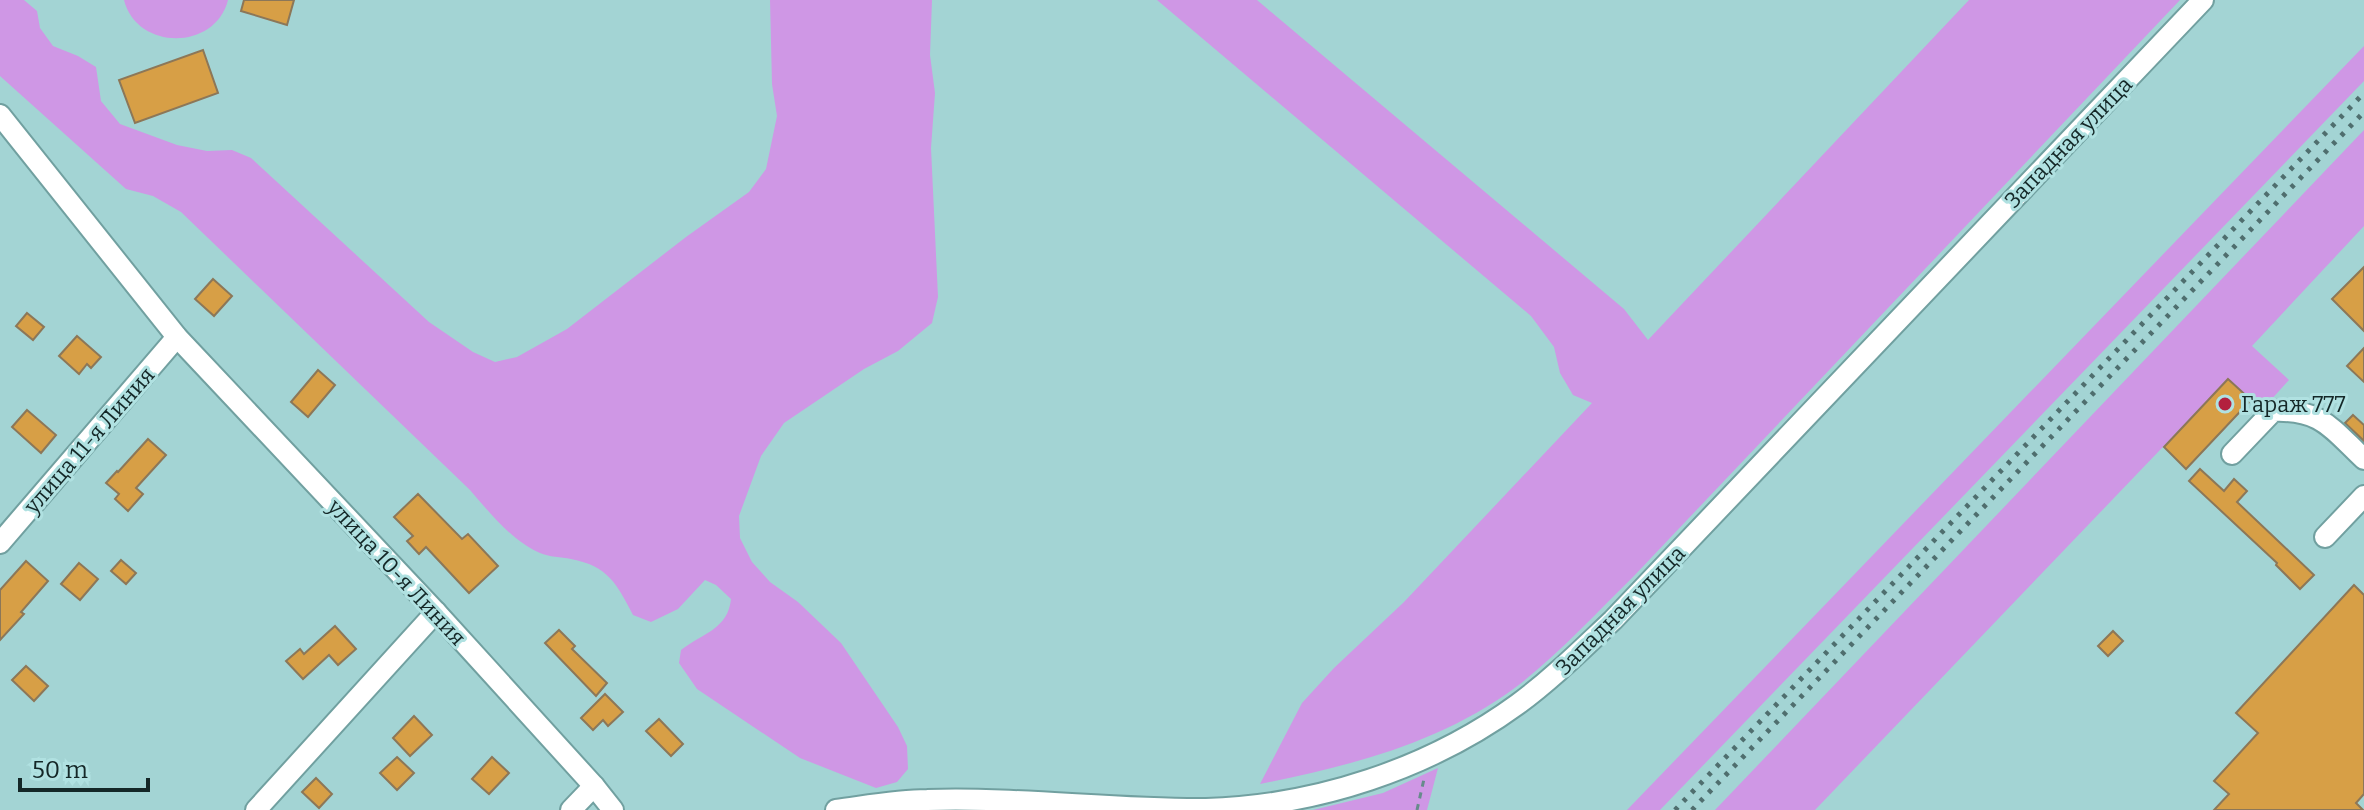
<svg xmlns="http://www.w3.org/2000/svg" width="2364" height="810" font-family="Bitter,serif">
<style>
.green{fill:#cf97e5}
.building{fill:#d79f46;stroke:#8c7758;stroke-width:2}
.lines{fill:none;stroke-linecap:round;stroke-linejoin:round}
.minor-casing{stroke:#71a0a0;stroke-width:24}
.path{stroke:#668b8b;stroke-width:3;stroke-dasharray:6 6;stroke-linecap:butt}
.minor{stroke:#fff;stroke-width:20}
.rail{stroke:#4f6e6e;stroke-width:5;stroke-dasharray:4 8;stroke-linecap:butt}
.poi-dot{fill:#b3203e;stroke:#b0e1e1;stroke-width:3}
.labels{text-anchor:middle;stroke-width:6;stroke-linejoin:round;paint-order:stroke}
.street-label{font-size:22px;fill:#142727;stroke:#b0e1e1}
.poi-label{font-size:22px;fill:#142727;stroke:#b0e1e1;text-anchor:start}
</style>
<rect width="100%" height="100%" fill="#a3d4d4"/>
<g class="green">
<path d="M0,0H24L37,11L40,28L53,46L78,56L96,67L101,101L120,124L177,145L207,151L232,150L251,158L429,322L473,352L495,362L517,357L567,329L686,237L749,192L766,169L777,116L772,84L770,0H932L930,55L935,93L931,148L938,297L932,323L898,351L864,369L784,423L761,456L739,516L740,538L752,562L770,582L798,602L841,643L898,727L907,746L908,769L897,782L876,788L800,758L697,689L679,663L681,650C703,633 728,629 731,599L716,585L705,580L678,609L651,622L633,615C617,584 608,566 571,559C561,557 549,557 540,553C512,541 490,513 470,490L181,212L153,196L126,189L0,76Z"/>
<path d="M124,0H228C215,51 137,51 124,0Z"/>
<path d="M1157,0H1257L1624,309L1648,340L1969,0H2180L1633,577C1595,614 1558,655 1516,687C1441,743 1350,766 1260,784L1302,703L1334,668L1404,602L1592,403L1573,395L1560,373L1554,347L1531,316Z"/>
<path d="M2364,46V81L1660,810H1627Z"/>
<path d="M2364,130V226L2252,346L2289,380L2270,401L2251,400L2228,379L1815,810H1715Z"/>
<path d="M1438,768L1427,810H1313L1383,793Z"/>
</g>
<g class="building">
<path d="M244,0H294L287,25L241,11Z"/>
<path d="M203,50L218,93L135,123L119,80Z"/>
<path d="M2364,267V331L2332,299Z"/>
<path d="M213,279L232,296L214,316L195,299Z"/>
<path d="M27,313L44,327L33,340L16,326Z"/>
<path d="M77,336L101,357L91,368L87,364L79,374L59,356Z"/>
<path d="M2364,348V382L2347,366Z"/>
<path d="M318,370L335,385L308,417L291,402Z"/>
<path d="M2228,379L2251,400L2186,469L2164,447Z"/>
<path d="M27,410L56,435L41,453L12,427Z"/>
<path d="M2353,415L2364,425V441L2345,423Z"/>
<path d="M148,439L166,455L136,488L143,494L128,511L115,499L119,494L106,483L117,471L118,472Z"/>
<path d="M2200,469L2224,491L2234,479L2247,491L2237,502L2314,575L2300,589L2276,565L2277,563L2189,481Z"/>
<path d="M418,494L462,539L468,534L498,566L469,593L426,547L419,554L407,541L413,536L394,517Z"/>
<path d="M121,560L136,573L126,584L111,571Z"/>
<path d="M26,561L48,581L21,612L24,614L0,640V590Z"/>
<path d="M79,563L98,579L80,600L61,584Z"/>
<path d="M2354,585L2364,595V794L2356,803L2363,810H2214L2229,794L2214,781L2258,733L2236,713Z"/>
<path d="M335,626L356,649L338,665L329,655L303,679L286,661L300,649L304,654Z"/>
<path d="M559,630L575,646L572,649L607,683L596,696L545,643Z"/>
<path d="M2113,631L2123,641L2108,656L2098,646Z"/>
<path d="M26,666L48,686L34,701L12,680Z"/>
<path d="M605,694L623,712L608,726L603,720L593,730L581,718Z"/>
<path d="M414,716L432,735L410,756L393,738Z"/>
<path d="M659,719L683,744L671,756L646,731Z"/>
<path d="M397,757L414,773L397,790L380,773Z"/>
<path d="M492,757L509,773L489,794L472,779Z"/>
<path d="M316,778L332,794L319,808L302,792Z"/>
</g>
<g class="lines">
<g class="minor-casing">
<g id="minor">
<path d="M0,115L177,337L436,612L594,786L613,810"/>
<path d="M2232,454L2273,411C2321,409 2331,428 2364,459"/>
<path d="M2325,537L2364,496"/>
<path d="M0,543L177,337"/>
<path d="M256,810L436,612"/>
<path d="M571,810L594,786"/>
<path d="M836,810C866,806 897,800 927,800C1020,797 1113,810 1206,809C1315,806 1429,769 1518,704C1552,679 1582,649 1613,620L2203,0"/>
</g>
</g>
<path class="path" d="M1417,810L1424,779"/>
<use href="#minor" class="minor"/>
<g class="rail">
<path d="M1675,810L2364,93"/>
<path d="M1692,810L2364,112"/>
</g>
</g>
<circle class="poi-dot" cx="2225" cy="404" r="8"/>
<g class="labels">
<g class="street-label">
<text transform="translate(2068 142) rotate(-46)" y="8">Западная улица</text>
<text transform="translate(89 440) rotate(-49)" y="8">улица 11-я Линия</text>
<text transform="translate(397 572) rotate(47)" y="8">улица 10-я Линия</text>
<text transform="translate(1620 610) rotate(-45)" y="8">Западная улица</text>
</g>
<g class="poi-label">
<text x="2241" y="412">Гараж 777</text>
</g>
</g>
<path d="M20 778v12h128v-12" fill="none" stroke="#142727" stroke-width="4"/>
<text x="32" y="778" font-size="24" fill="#142727" stroke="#b0e1e1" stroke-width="6" paint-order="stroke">50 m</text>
</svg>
